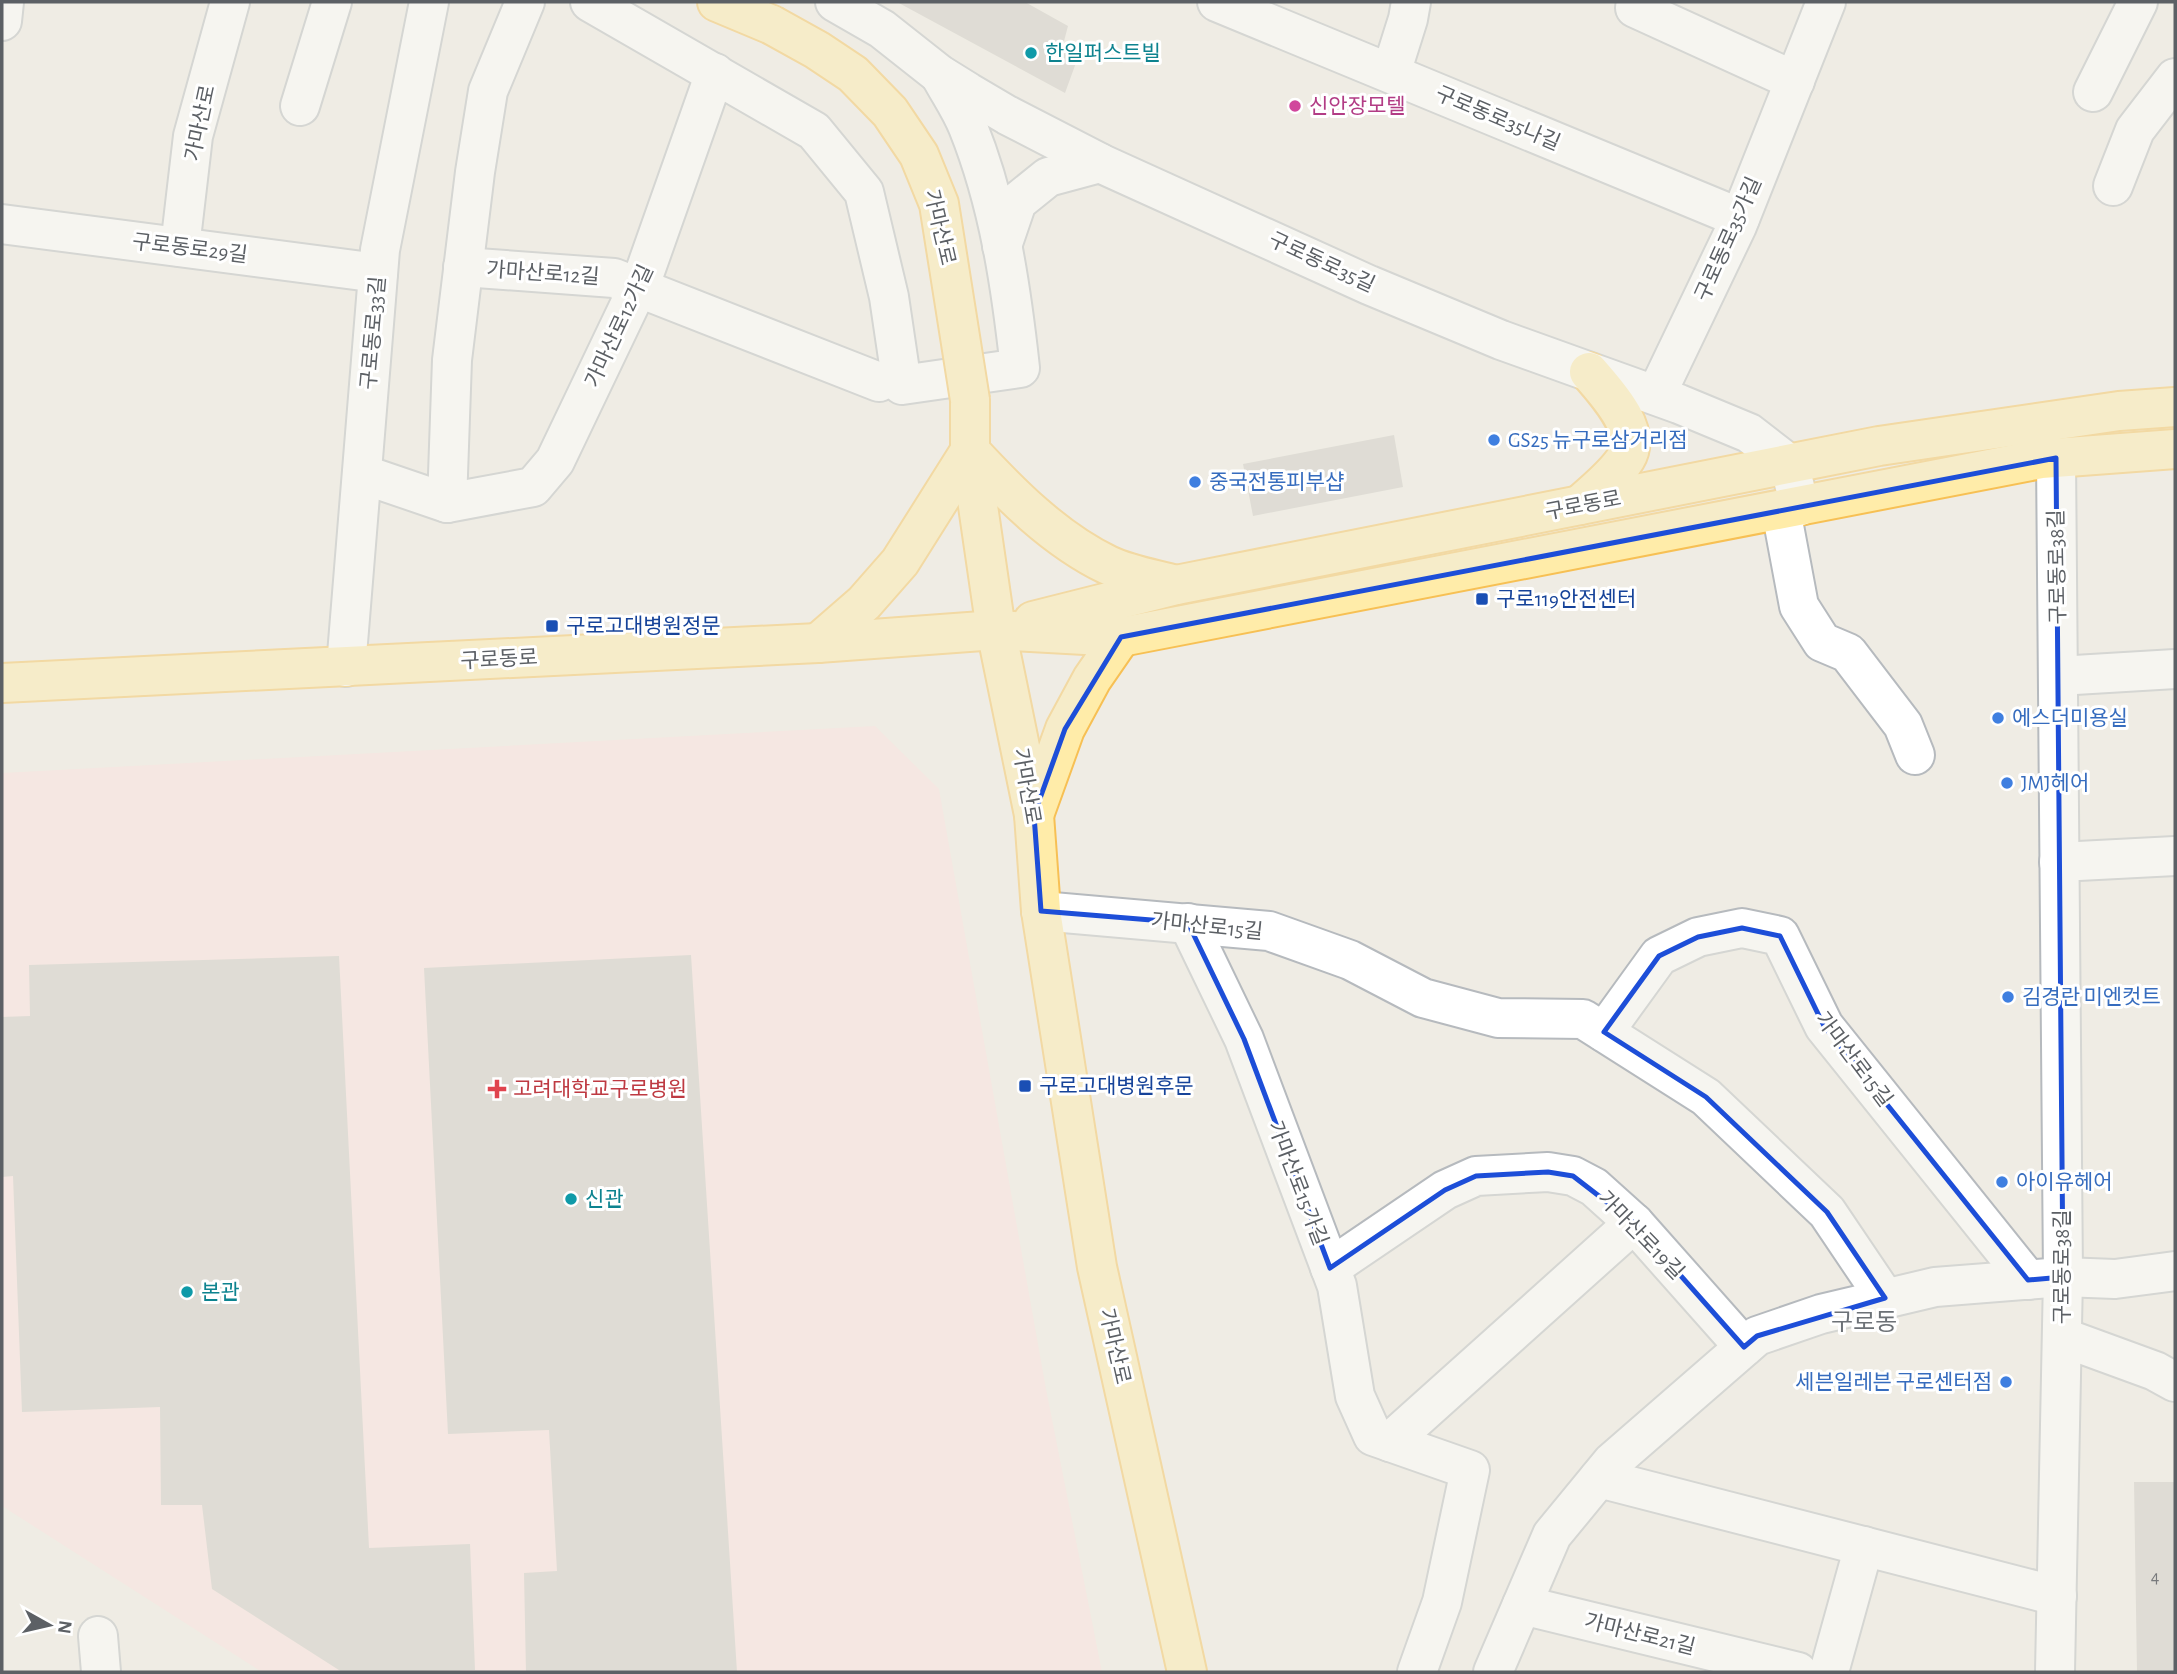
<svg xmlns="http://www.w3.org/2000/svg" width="2177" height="1674" font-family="'Alegreya Sans','Noto Sans KR',sans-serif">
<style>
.medical{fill:#fce0df}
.building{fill:#ccc8c3}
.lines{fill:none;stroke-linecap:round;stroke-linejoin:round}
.minor-casing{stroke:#b6babe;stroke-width:42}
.major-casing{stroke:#f7c054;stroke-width:42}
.minor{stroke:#fff;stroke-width:38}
.major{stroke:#ffeca9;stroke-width:38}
.major-bridge-casing{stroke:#f7c054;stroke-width:42;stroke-linecap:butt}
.major-bridge{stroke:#ffeca9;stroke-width:38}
.marked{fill:none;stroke:#1d4ed8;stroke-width:5;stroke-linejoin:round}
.culture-dot{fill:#0f9aa8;stroke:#fff;stroke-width:2.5}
.hotel-dot{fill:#d1479c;stroke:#fff;stroke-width:2.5}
.shop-dot{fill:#3f7fe0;stroke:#fff;stroke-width:2.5}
.transit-dot{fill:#1a4fb4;stroke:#fff;stroke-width:2.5}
.health-dot{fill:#e0444e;stroke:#fff;stroke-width:2.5}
.labels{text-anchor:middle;stroke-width:6;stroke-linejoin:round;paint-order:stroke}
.number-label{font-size:18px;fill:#787a7c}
.culture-label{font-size:21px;fill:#0d838f;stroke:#fff;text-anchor:start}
.hotel-label{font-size:21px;fill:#b23c85;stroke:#fff;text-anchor:start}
.street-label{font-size:21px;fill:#5c6065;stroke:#fff}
.shop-label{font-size:21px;fill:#366cbe;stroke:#fff;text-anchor:start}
.transit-label{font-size:21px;fill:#164399;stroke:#fff;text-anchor:start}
.health-label{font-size:21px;fill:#be3a42;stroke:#fff;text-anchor:start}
.quarter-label{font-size:24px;fill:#6d7277;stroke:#fff}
</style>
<rect width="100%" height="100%" fill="#efece4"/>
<path class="medical" d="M875,726L939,789L1046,1389L1102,1672H262L2,1506V773Z"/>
<g class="building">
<path d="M897,2H1025L1068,26L1063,45L1077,60L1065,93Z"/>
<path d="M1394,435L1403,487L1253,516L1243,464Z"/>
<path d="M691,955L737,1672H526L524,1573L557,1571L549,1430L448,1434L424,968Z"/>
<path d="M339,956L369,1548L470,1544L475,1670L342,1672L212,1589L202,1505H161L160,1407L22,1412L13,1176L2,1177V1017L30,1016L29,965Z"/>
<path d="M2134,1482H2175V1672H2137Z"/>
</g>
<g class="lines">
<g class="minor-casing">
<g id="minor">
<path d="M590,2L814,131L864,192L889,297L902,385L1020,368C1011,286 999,204 968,127C961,109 949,92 940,75"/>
<path d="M835,2L882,29L939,74L968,92L1007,115L1100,163L1369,285L1501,340L1679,404L1749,433L1789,464L1800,506"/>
<path d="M1217,2L1740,218"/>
<path d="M1635,8L1795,81"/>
<path d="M2,21L4,2"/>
<path d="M1391,73L1408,19L1411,2"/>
<path d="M2093,92L2138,2"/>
<path d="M300,106L332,2"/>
<path d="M2113,186L2135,130L2175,78"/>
<path d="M2,224L378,273"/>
<path d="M1002,246L1017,202L1048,177L1100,163"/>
<path d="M180,247L193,136L230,2"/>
<path d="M463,267L614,278L879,382"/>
<path d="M1656,395L1737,226L1826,2"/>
<path d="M362,474L447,503L533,487L555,461L643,277L715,73"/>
<path d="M447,503L452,360L475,172L488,91L525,2"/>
<path d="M1781,510L1799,606L1822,642L1848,653L1903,725L1915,755"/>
<path d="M346,667L380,250L429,2"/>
<path d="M2058,676L2175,669"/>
<path d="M2059,862L2175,856"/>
<path d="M1041,911L1269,931L1350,960L1423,998L1498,1018L1583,1019L1706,1097L1827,1212L1885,1298"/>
<path d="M1188,923L1244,1039L1337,1286L1355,1396L1373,1436L1470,1470L1442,1602L1417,1672"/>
<path d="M1604,1032L1659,956L1698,937L1742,928L1780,936L1824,1026L2028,1280"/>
<path d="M1330,1268L1445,1190L1476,1176L1548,1172L1573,1176L1594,1187L1634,1223L1744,1347"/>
<path d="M2062,1337L2155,1371L2175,1382"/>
<path d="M1390,1442L1634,1223"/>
<path d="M1599,1478L2057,1596"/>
<path d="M1522,1605L1798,1672"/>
<path d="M98,1636L101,1672"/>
<path d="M1493,1672L1552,1535L1612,1462L1757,1336L1821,1314L1935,1287L2063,1277L2115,1279L2175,1271"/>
<path d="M1829,1672L1864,1546"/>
<path d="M2055,1672L2063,1277L2056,458"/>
</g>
</g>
<g class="major-casing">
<g id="major">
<path d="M717,2L772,25"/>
<path d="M970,400V451L996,630L1034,815L1041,911L1097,1267L1187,1672"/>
<path d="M1580,505C1595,491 1615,476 1626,458C1643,430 1606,392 1589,372"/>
<path d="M1033,621L1176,585L1879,446L2119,411L2175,407"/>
<path d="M818,643L864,603L900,562L970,451C1010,494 1054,539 1108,565C1129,575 1154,579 1176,585"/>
<path d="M2,683L818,643L996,630L1121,637L2041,459L2175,449"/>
<path d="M1034,815L1065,729L1092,679L1121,637"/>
</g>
</g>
<use href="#minor" class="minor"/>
<use href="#major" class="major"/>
<g class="major-bridge-casing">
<path id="major-bridge" d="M772,25L817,50L853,74L890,112L919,155L939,204L970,400"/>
</g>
<use href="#major-bridge" class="major-bridge"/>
</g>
<path d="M0 0H2177V1674H0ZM2056,458L2063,1277L2028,1280L1824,1026L1780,936L1742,928L1698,937L1659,956L1604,1032L1706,1097L1827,1212L1885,1298L1757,1336L1744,1347L1634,1223L1573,1176L1548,1172L1476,1176L1445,1190L1330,1268L1244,1039L1188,923L1041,911L1034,815L1065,729L1121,637Z" fill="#efece4" fill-opacity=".55" fill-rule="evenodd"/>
<path class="marked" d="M2056,458L2063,1277L2028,1280L1824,1026L1780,936L1742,928L1698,937L1659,956L1604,1032L1706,1097L1827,1212L1885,1298L1757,1336L1744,1347L1634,1223L1573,1176L1548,1172L1476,1176L1445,1190L1330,1268L1244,1039L1188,923L1041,911L1034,815L1065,729L1121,637Z"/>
<g class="culture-dot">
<circle cx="1031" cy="53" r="7"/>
<circle cx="571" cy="1199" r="7"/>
<circle cx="187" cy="1292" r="7"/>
</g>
<circle class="hotel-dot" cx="1295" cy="106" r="7"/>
<g class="shop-dot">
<circle cx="1494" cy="440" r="7"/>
<circle cx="1195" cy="482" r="7"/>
<circle cx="1998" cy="718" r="7"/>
<circle cx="2007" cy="783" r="7"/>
<circle cx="2008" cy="997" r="7"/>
<circle cx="2002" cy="1182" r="7"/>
<circle cx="2006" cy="1382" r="7"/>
</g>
<g class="transit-dot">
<rect x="1475" y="592" width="14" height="14" rx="3.5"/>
<rect x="545" y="619" width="14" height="14" rx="3.5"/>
<rect x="1018" y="1079" width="14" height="14" rx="3.5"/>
</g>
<path class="health-dot" d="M493.5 1078.5h7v7h7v7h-7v7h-7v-7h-7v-7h7z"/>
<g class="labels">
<g class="number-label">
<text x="2155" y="1583">4</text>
</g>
<g class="culture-label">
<text x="1045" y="60">한일퍼스트빌</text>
<text x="585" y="1206">신관</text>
<text x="201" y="1299">본관</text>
</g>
<g class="hotel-label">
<text x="1309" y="113">신안장모텔</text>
</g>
<g class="street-label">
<text transform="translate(1498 118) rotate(23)" y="7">구로동로35나길</text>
<text transform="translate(200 123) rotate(-78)" y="7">가마산로</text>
<text transform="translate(940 227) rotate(77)" y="7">가마산로</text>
<text transform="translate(1728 239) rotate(-66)" y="7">구로동로35가길</text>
<text transform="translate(190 248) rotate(7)" y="7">구로동로29길</text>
<text transform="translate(1322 262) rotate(25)" y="7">구로동로35길</text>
<text transform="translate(543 273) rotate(4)" y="7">가마산로12길</text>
<text transform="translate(619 326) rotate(-65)" y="7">가마산로12가길</text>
<text transform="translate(373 333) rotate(-85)" y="7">구로동로33길</text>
<text transform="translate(1583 505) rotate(-11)" y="7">구로동로</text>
<text transform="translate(2057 567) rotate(-91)" y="7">구로동로38길</text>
<text transform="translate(499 659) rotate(-3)" y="7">구로동로</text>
<text transform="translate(1027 786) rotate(80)" y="7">가마산로</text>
<text transform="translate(1207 926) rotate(6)" y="7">가마산로15길</text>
<text transform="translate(1854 1059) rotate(53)" y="7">가마산로15길</text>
<text transform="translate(1298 1183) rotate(69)" y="7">가마산로15가길</text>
<text transform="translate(1641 1235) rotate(46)" y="7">가마산로19길</text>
<text transform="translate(2062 1267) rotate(-90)" y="7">구로동로38길</text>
<text transform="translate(1115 1346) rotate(77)" y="7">가마산로</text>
<text transform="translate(1640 1634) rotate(14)" y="7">가마산로21길</text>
</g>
<g class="shop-label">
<text x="1508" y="447">GS25 뉴구로삼거리점</text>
<text x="1209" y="489">중국전통피부샵</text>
<text x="2012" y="725">에스더미용실</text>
<text x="2021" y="790">JMJ헤어</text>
<text x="2022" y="1004">김경란 미엔컷트</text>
<text x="2016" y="1189">아이유헤어</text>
<text x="1992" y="1389" text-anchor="end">세븐일레븐 구로센터점</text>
</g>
<g class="transit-label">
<text x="1496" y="606">구로119안전센터</text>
<text x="566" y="633">구로고대병원정문</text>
<text x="1039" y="1093">구로고대병원후문</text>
</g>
<g class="health-label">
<text x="513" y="1096">고려대학교구로병원</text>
</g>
<g class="quarter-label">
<text x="1864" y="1330">구로동</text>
</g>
</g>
<rect width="2177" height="1674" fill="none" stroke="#5c6065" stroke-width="7"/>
<g transform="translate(49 1625) rotate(98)" stroke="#ffffff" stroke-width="5" paint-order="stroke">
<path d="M0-5L12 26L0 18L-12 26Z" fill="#5c6065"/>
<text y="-10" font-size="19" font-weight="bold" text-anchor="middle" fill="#5c6065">N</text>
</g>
</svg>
